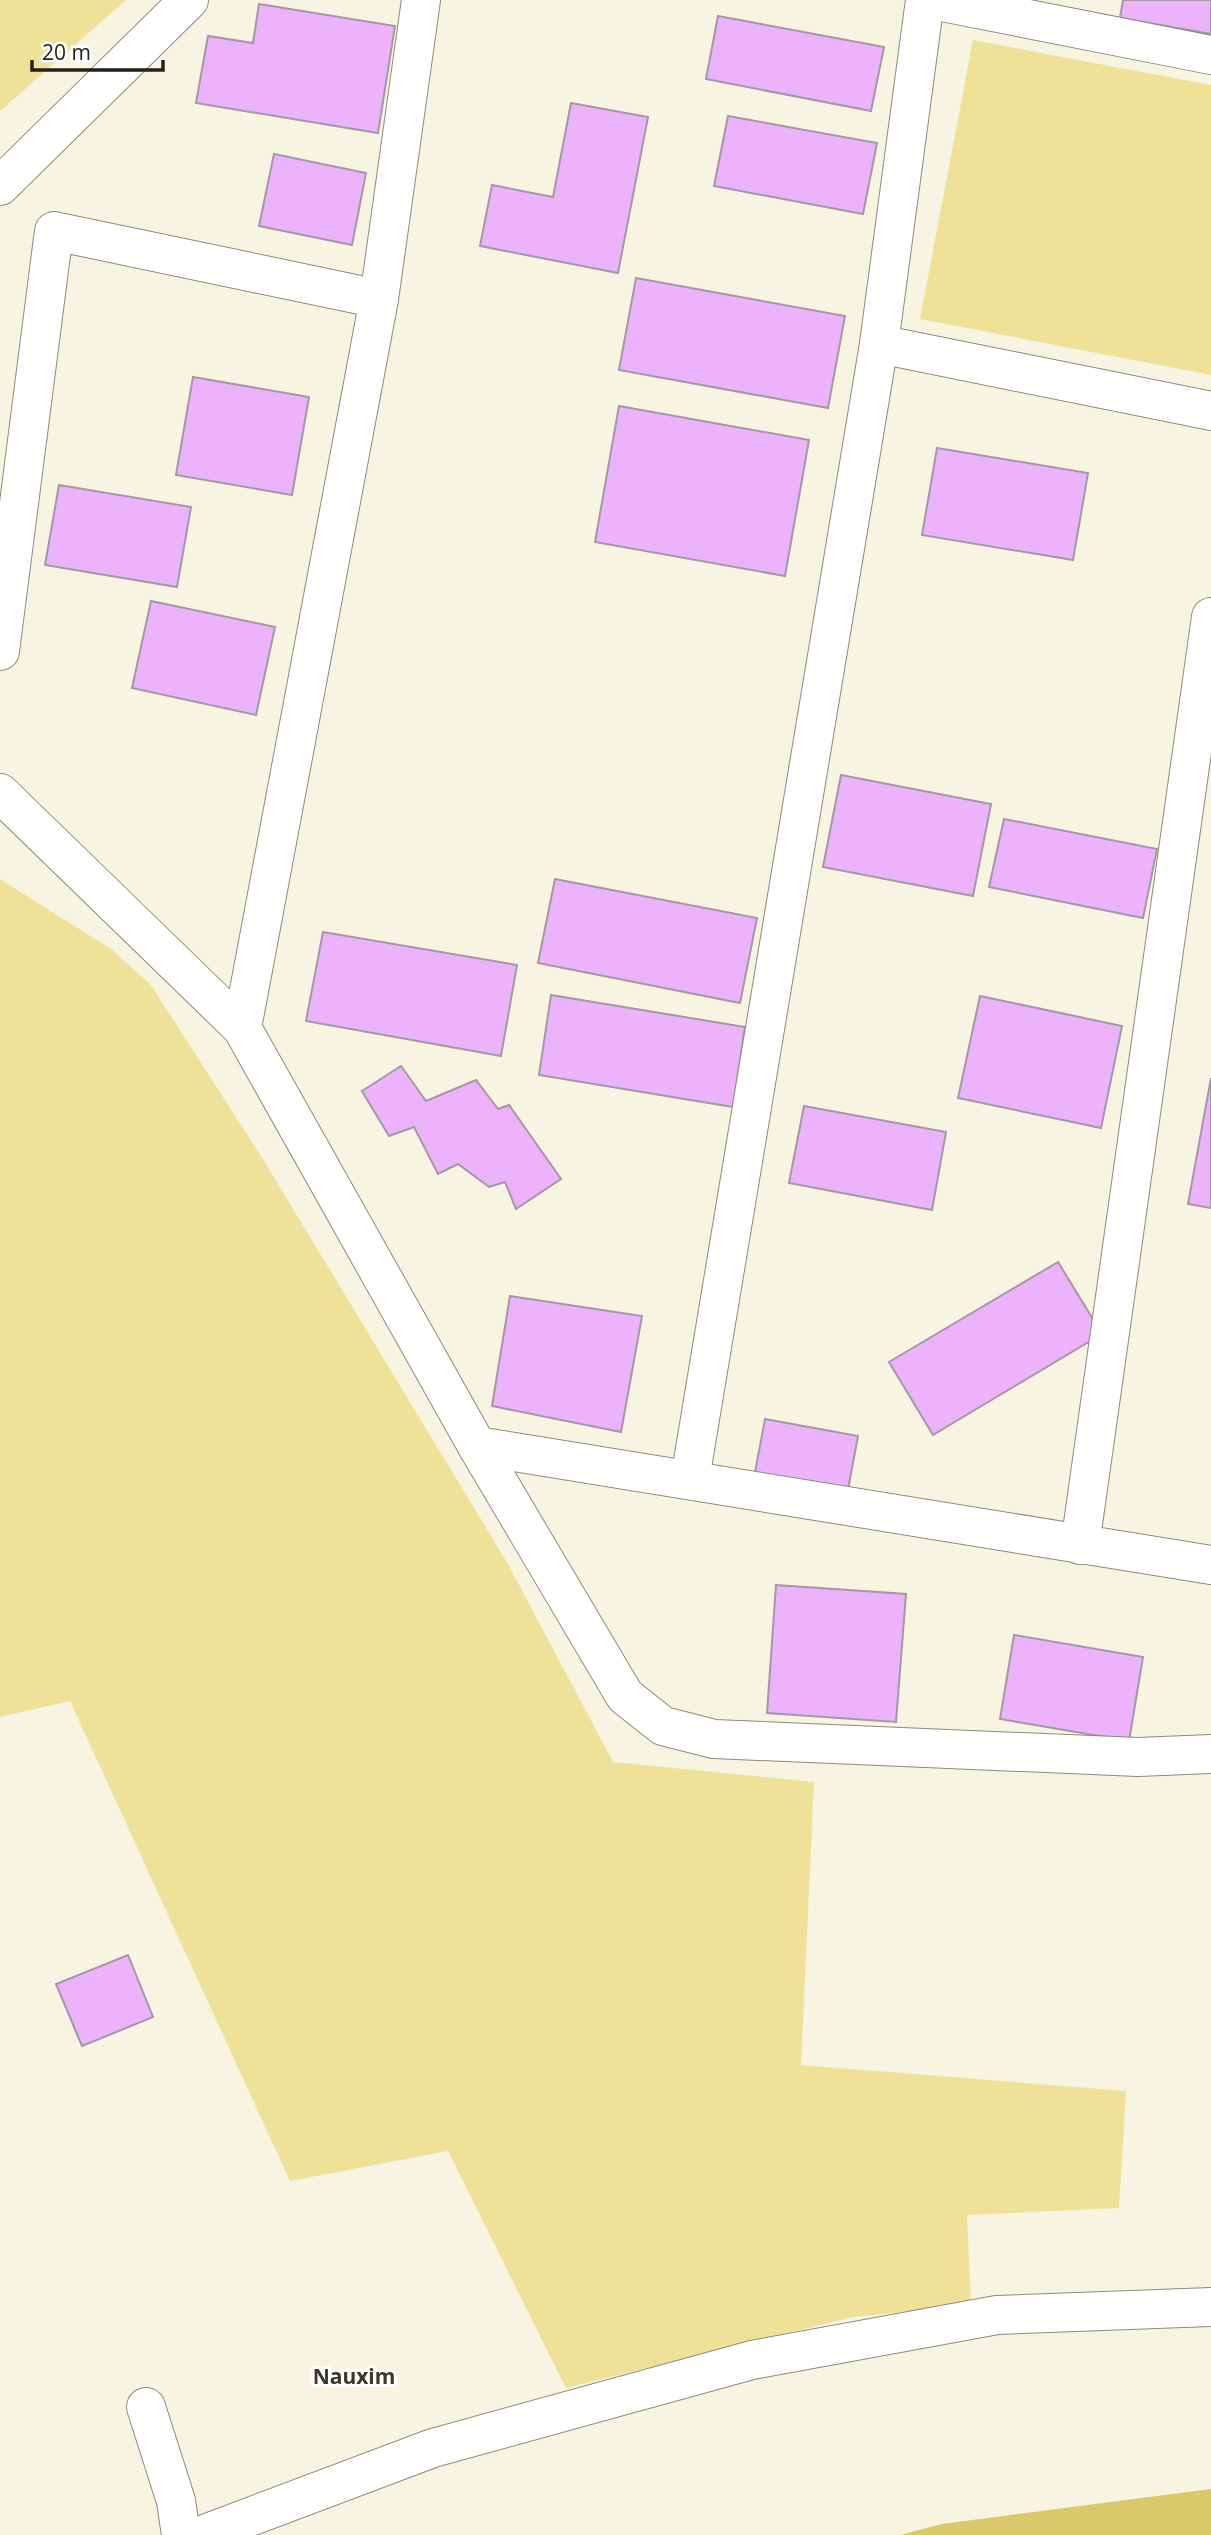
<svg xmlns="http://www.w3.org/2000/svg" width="1211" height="2535" font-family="'Open Sans',sans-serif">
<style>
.green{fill:#efe298}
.water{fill:#dac96a}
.building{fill:#edb2fc;stroke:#a398a6;stroke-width:2}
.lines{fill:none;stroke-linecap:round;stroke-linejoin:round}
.minor-casing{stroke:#8d8b7a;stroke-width:40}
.minor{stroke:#fff;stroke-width:38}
.labels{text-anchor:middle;stroke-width:6;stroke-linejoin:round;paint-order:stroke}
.neighbourhood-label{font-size:21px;font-weight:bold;fill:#3b3829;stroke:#fff}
</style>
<rect width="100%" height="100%" fill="#f7f4e1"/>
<g class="green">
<path d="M0,0H126L0,111Z"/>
<path d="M973,40L1211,85V375L920,319Z"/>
<path d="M0,879L111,949L151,985L261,1156L508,1564L613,1762L814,1782L801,2065L1126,2091L1119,2208L967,2215L971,2305L853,2317L566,2388L448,2151L290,2181L70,1701L0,1717Z"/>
</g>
<path class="water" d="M1211,2489V2535H900L942,2524Z"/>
<g class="building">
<path d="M1123,0H1211V34L1120,18Z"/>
<path d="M259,4L395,26L378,133L196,103L208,36L253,43Z"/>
<path d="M718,16L884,47L871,111L706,79Z"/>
<path d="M571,103L648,117L618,273L480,246L492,185L553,197Z"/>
<path d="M728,116L877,143L863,214L714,186Z"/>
<path d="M274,154L366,173L352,245L259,226Z"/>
<path d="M636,278L845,316L828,408L619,370Z"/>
<path d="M193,377L309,397L292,495L176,475Z"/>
<path d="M619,406L809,440L785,576L595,542Z"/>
<path d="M937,448L1088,473L1073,560L922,535Z"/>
<path d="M59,485L191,507L177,587L45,565Z"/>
<path d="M151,601L275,627L256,715L132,688Z"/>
<path d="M841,775L991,804L973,896L823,867Z"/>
<path d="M1004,819L1157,849L1143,918L989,887Z"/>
<path d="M555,879L757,918L740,1003L538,963Z"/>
<path d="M323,932L517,965L501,1056L306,1021Z"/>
<path d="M551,995L745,1027L733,1107L539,1075Z"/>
<path d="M980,996L1122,1026L1101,1128L958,1098Z"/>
<path d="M401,1066L426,1101L476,1080L498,1109L509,1105L561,1179L516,1209L505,1182L489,1187L458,1164L438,1174L414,1127L389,1136L362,1091Z"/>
<path d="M1211,1078V1208L1188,1204Z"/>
<path d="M804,1106L946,1132L932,1210L789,1183Z"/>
<path d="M1058,1262L1102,1334L933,1435L889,1362Z"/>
<path d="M510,1296L642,1316L621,1432L492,1406Z"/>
<path d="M765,1419L858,1436L846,1500L753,1483Z"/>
<path d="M776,1585L906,1594L896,1722L767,1713Z"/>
<path d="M1014,1635L1143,1657L1129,1741L1000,1719Z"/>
<path d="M128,1955L153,2017L82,2046L56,1984Z"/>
</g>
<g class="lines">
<g class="minor-casing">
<g id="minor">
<path d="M421,0L379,299L242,1028L477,1446L1211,1565"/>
<path d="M932,0L1211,55"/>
<path d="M0,186L189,0"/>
<path d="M879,344L1211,411"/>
<path d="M0,651L54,231L379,299"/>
<path d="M0,793L242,1028"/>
<path d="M477,1446L625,1696L663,1726L714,1739L1138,1757L1211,1754"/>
<path d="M690,1479L879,344L925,0"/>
<path d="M1080,1545L1211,617"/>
<path d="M146,2407L176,2501L181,2535"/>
<path d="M202,2535L433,2448L752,2360L997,2315L1211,2307"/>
</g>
</g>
<use href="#minor" class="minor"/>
</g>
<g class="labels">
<g class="neighbourhood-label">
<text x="354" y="2384">Nauxim</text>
</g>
</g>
<path d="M32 60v10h131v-10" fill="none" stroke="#22211b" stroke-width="3.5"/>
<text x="42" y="60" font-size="21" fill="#22211b" stroke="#ffffff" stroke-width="5" paint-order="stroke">20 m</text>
</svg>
